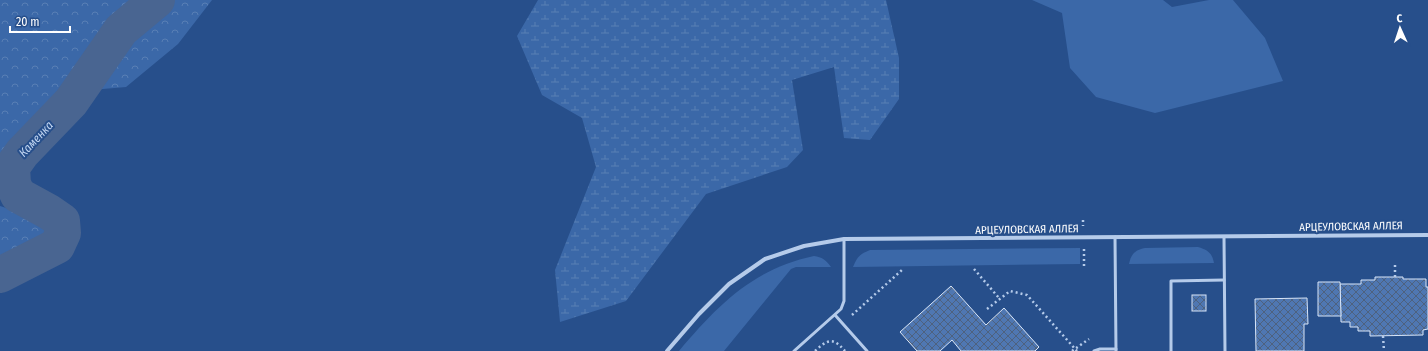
<svg xmlns="http://www.w3.org/2000/svg" width="1428" height="351" font-family="'Fira Sans Condensed',sans-serif">
<style>
.green{fill:#3b68a8}
.forest{fill:url(#forest-crowns)}
.wetland{fill:url(#wetland-marsh)}
.lines{fill:none;stroke-linecap:round;stroke-linejoin:round}
.river{stroke:#496591;stroke-width:36}
.building{fill:url(#building-cross-hatch);stroke:#d9e6f8}
.path{stroke:#b5cbea;stroke-width:2.5;stroke-dasharray:2 3;stroke-linecap:butt}
.service{stroke:#b5cbea;stroke-width:3}
.minor{stroke:#b5cbea;stroke-width:4}
.labels{text-anchor:middle;stroke-width:4;stroke-linejoin:round;paint-order:stroke}
.street-label{font-size:11px;fill:#fff;stroke:#274f8b}
.water-label{font-size:12px;font-style:italic;fill:#c1d5f1;stroke:#274f8b}
</style>
<defs>
<pattern id="forest-crowns" width="20" height="18" patternUnits="userSpaceOnUse"><rect width="20" height="18" fill="#3b68a8"/><path d="M2 6a3 3 0 1 1 6 0M12 15a3 3 0 1 1 6 0" fill="none" stroke="#587fb5"/></pattern>
<pattern id="wetland-marsh" width="20" height="14" patternUnits="userSpaceOnUse"><rect width="20" height="14" fill="#3b68a8"/><path d="M1 5h8M5 5V1M11 12h8M15 12V8" fill="none" stroke="#587fb5"/></pattern>
<pattern id="building-cross-hatch" width="8" height="8" patternUnits="userSpaceOnUse"><rect width="8" height="8" fill="#4f77b2"/><path d="M0 0l8 8M0 8l8-8" fill="none" stroke="#4e627f"/></pattern>
</defs>
<rect width="100%" height="100%" fill="#274f8b"/>
<g class="green">
<path d="M1032,0H1163L1172,7L1209,0H1233L1265,38L1283,81L1155,113L1096,97L1070,68L1062,13Z"/>
<path d="M1198,247C1208,250 1212,253 1214,263L1129,264C1131,254 1135,250 1145,248Z"/>
<path d="M1080,248V264L853,267C857,257 860,254 870,250Z"/>
<path d="M814,256C822,257 826,260 831,267H796L791,269L724,351H679C718,305 753,269 814,256Z"/>
</g>
<g class="forest">
<path d="M0,0H212L178,44L126,87L67,92L0,158Z"/>
<path d="M0,206L57,224L29,251L0,259Z"/>
</g>
<path class="wetland" d="M538,0H886L899,58V99L870,140L844,138L834,67L792,80L803,150L787,167L706,194L626,301L560,322L555,270L596,167L582,118L542,95L517,36Z"/>
<g class="lines">
<path class="river" d="M0,275L57,246L63,233L62,221L49,212L18,195L13,184L12,167L22,153L71,102L121,30L157,0"/>
</g>
<g class="building">
<path d="M1375,277H1403V279H1426V287H1428V329L1423,330V335L1370,336V331H1358V327H1350V322H1341L1340,284H1361V280H1375Z"/>
<path d="M1318,282H1340L1341,316H1318Z"/>
<path d="M951,286L986,325L1004,308L1039,347L1035,351H961L952,340L940,351H917L900,332Z"/>
<rect x="1192" y="295" width="14" height="16"/>
<path d="M1307,298L1308,324H1304V351H1256L1255,299Z"/>
</g>
<g class="lines">
<g class="path">
<path d="M1083,220V226"/>
<path d="M1084,249V268"/>
<path d="M1395,265V277"/>
<path d="M974,269L999,298"/>
<path d="M987,309L1010,291L1027,295L1077,351"/>
<path d="M852,315L902,270"/>
<path d="M1383,336L1384,351"/>
<path d="M815,351C828,339 833,337 845,351"/>
<path d="M1072,351L1089,339"/>
</g>
<g class="service">
<path d="M1115,237L1116,351"/>
<path d="M1224,237L1225,351"/>
<path d="M835,315L867,351"/>
<path d="M794,351L841,309L844,301V239"/>
<path d="M1094,351L1100,349H1116"/>
<path d="M1171,351V281L1224,280"/>
</g>
<path class="minor" d="M667,351L699,314L729,284L765,259L804,246L844,239L1428,235"/>
</g>
<g class="labels">
<g class="street-label">
<text transform="translate(1351 226) rotate(-1)" y="4">АРЦЕУЛОВСКАЯ АЛЛЕЯ</text>
<text transform="translate(1027 229) rotate(-1)" y="4">АРЦЕУЛОВСКАЯ АЛЛЕЯ</text>
</g>
<g class="water-label">
<text transform="translate(36 139) rotate(-47)" y="4">Каменка</text>
</g>
</g>
<g transform="translate(1400 28) rotate(357)" stroke="#274f8b" stroke-width="3" paint-order="stroke">
<path d="M0-3L7 15L0 10L-7 15Z" fill="#ffffff"/>
<text y="-6" font-size="11" font-weight="bold" text-anchor="middle" fill="#ffffff">С</text>
</g>
<path d="M10 26v6h60v-6" fill="none" stroke="#ffffff" stroke-width="2"/>
<text x="16" y="26" font-size="12" fill="#ffffff" stroke="#274f8b" stroke-width="3" paint-order="stroke">20 m</text>
</svg>
